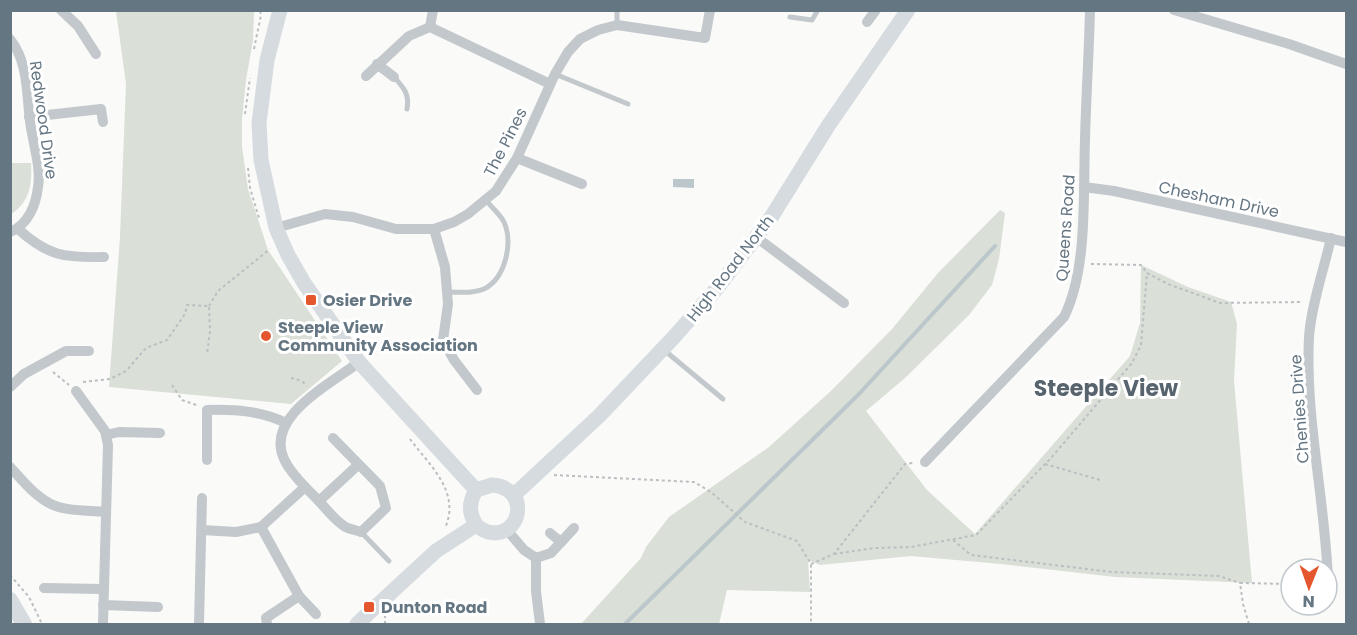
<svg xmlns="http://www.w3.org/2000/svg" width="1357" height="635" font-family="Poppins,sans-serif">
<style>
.green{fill:#dadfd7}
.water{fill:#bbc7cb}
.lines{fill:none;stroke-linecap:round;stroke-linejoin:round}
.stream{stroke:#bbc7cb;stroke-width:4}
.path{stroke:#bbbfc2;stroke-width:2;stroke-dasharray:3 3;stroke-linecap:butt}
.lane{stroke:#c3c8cc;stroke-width:5}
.street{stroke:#c3c8cc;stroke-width:10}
.secondary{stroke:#d6dbdf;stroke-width:15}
.primary{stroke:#d6dbdf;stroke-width:16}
.poi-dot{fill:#e4572e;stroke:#fff;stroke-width:2}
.labels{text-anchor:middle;stroke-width:6;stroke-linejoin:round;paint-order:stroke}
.street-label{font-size:16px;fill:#657683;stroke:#fff}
.poi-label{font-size:16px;font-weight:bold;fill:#657683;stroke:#fff;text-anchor:start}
.district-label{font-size:22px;font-weight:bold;fill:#57646e;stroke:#fff}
</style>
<rect width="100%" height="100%" fill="#fafaf8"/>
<g class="green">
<path d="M116,11L253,10L254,12L253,40L246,80L242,119V147L248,189L268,250L342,361L291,404L109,387L120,237L126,84Z"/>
<path d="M10,163H31C32,184 30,200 13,213L11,212Z"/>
<path d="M1000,210L1005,213L999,259L992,285L969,315L905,378L866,411L927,490L975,534L1130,356L1140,323L1141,265L1188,287L1231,302L1237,324L1234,381L1252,583L1115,577L1001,564L911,556L820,565L808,560L810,592L727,590L719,624H581L641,558L646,547L669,517L769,447L832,390L892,329L938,273Z"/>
</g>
<path class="water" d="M673,179H694V188L673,187Z"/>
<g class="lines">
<path class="stream" d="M625,624L859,394L995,246"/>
<g class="path">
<path d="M254,49L261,15L260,10"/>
<path d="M245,114L250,78"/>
<path d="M248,168L250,188L259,218"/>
<path d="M1091,264L1141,265L1147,273L1168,284L1220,303L1303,302"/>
<path d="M209,306L218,291L270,249"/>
<path d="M53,372L69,385"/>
<path d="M291,378L302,381L307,386"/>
<path d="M83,382L110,379L126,371L146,348L167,340L185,314L187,305L209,306L210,331L207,354"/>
<path d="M172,385L182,400L199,406"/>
<path d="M410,439C430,466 461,492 445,528"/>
<path d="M1045,464L1100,480"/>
<path d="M554,475L694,482L711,492L745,522L797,541L811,564V624"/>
<path d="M953,540L971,555L1112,572L1219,576L1240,583"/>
<path d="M834,554L874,548L911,547L976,535L1051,458L1132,363L1141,345L1147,273"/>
<path d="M811,564L834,554L905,464L913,463"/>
<path d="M10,575L29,597L42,624"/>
<path d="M385,624V615"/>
<path d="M1249,624L1243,604L1240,583L1291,584"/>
</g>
<g class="lane">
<path d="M790,17L812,20L818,10"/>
<path d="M617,25V10"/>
<path d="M555,74L628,104"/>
<path d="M394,77C403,87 410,94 407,109"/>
<path d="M447,292C459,292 473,294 484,289C506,278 513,242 504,222C500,214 491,207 486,200"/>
<path d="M664,350L723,399"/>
<path d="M361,532L389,561"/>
</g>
<g class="street">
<path d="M61,10L78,26L96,54"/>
<path d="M1174,10L1289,44L1346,64"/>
<path d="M867,22L876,10"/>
<path d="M430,27L433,10"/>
<path d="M10,39C30,64 26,99 31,128C34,146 41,169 38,187C36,205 28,225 10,232"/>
<path d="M377,64L394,77"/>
<path d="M366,76L409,36L430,27L550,84"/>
<path d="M29,117L101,109L103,122"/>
<path d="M517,158L582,184"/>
<path d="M1084,187L1114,191L1346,242"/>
<path d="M276,228L325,214L353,217L396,229H434L454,222L468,214L496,191L517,158L555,74L568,52L580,39L598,30L617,25L705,38L710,10"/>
<path d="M18,229C48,256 64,258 104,257"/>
<path d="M434,229L445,267L448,304L443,340L454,360L477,390"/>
<path d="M756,237L844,303"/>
<path d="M10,387L24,374L66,351H89"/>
<path d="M76,391L105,431L108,445L103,624"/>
<path d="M106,435L119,432L160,433"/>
<path d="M333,438L380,486L386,508L361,532C356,530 348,529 344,526C332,518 322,503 311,493C302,484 291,473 285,461C262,417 333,383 359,362"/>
<path d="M207,460V410C235,409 261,411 286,423"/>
<path d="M925,462L1064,317C1088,269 1083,194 1085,140C1086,97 1089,54 1090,10"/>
<path d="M10,467C22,480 34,495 49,503C65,512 88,510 106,512"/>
<path d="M319,501L358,465"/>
<path d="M261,527L299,596L316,614"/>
<path d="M202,530L236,532L261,527L305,487"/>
<path d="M507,530L524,550L536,558V591L540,624"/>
<path d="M550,533L561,542"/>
<path d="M536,558L551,553L574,528"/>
<path d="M1328,580C1325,499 1305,418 1309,337C1311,306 1324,269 1331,238"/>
<path d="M44,588L103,589"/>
<path d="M103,605L158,607"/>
<path d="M199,624L202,498"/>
<path d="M267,624L266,618L299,596"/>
</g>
<g class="secondary">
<path d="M280,10L267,60L259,123L261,160L276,228L288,255L304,283L359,362L476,490"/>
<path d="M492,485C532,488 521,540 488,532C482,530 476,526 474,521C468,510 470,500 476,490Z"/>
<path d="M514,495L599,416L674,337L718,287L772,216L828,126L908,10"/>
<path d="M357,624L436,551L476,525"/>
</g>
<path class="primary" d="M10,600L24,624"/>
</g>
<g class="poi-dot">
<rect x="305" y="294" width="12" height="12" rx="3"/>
<circle cx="266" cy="336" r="6"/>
<rect x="363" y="601" width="12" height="12" rx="3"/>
</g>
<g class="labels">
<g class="street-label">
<text transform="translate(44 120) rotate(82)" y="6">Redwood Drive</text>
<text transform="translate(505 142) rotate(-63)" y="6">The Pines</text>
<text transform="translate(1219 199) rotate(12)" y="6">Chesham Drive</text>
<text transform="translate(1065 228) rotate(-86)" y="6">Queens Road</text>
<text transform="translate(730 268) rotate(-52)" y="6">High Road North</text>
<text transform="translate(1299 409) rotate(-94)" y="6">Chenies Drive</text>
</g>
<g class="poi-label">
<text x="323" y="306">Osier Drive</text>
<text x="278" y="333">Steeple View<tspan x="278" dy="18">Community Association</tspan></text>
<text x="381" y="613">Dunton Road</text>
</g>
<g class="district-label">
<text x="1106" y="396">Steeple View</text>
</g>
</g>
<rect width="1357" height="635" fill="none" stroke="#657683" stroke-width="24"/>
<g transform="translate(1309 587) rotate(181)"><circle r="28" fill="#ffffff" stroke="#c1c8cd" stroke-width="1.5"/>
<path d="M0-4.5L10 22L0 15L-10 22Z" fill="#e4572e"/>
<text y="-9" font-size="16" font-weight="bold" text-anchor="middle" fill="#657683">N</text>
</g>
</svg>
